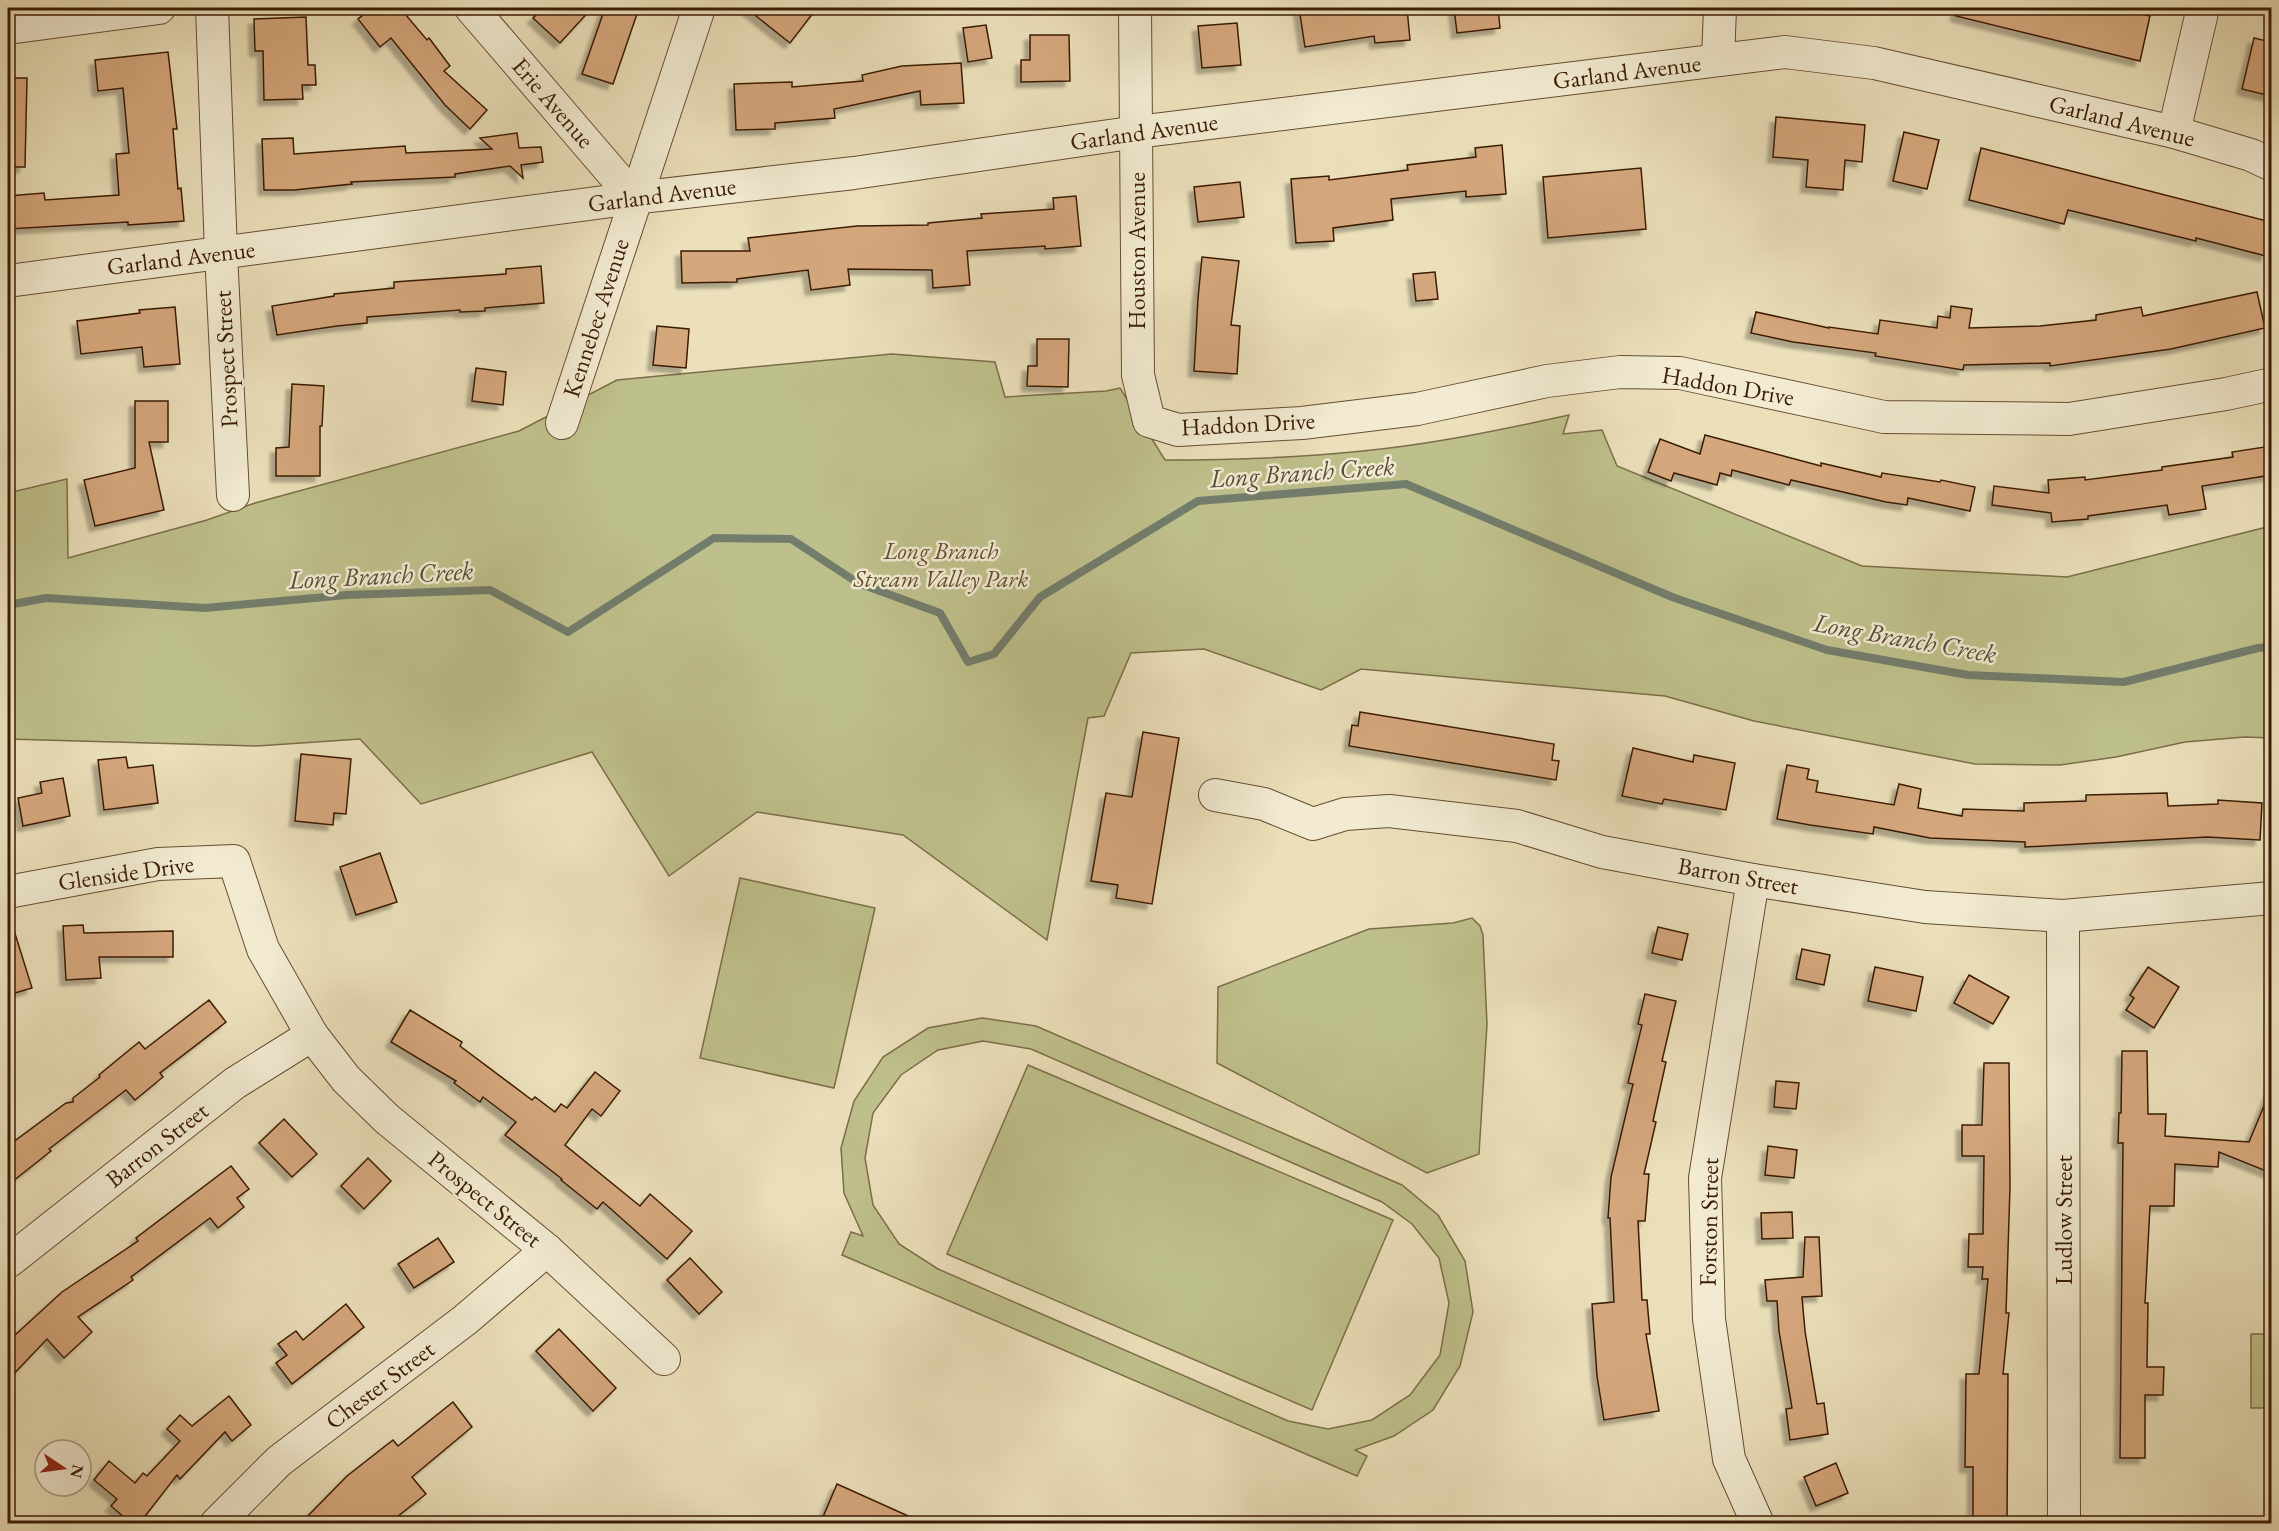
<svg xmlns="http://www.w3.org/2000/svg" width="2279" height="1531" font-family="'EB Garamond',serif">
<style>
.green{fill:#bec08b;stroke:#7c6e48;stroke-width:1.5;fill-rule:evenodd}
.lines{fill:none;stroke-linecap:round;stroke-linejoin:round}
.stream{stroke:#737d6c;stroke-width:8}
.building{fill:#d5a77c;stroke:#3b1c06;stroke-width:1.5;filter:url(#shadow)}
.minor-casing{stroke:#674d33;stroke-width:34}
.minor{stroke:#f2ebd2;stroke-width:32}
.labels{text-anchor:middle;stroke-width:5;stroke-linejoin:round;paint-order:stroke}
.street-label{font-size:24px;fill:#3b1c06;stroke:#f2ebd2}
.park-label{font-size:24px;font-style:italic;fill:#624d2e;stroke:#f2ebd2}
.water-label{font-size:26px;font-style:italic;fill:#574c39;stroke:#f2ebd2}
</style>
<defs>
<filter id="shadow"><feDropShadow dx="-5.5" dy="5.5" stdDeviation="1.5" flood-color="#0004"/></filter>
</defs>
<rect width="100%" height="100%" fill="#ebe0ba"/>
<filter id="stains"><feTurbulence type="fractalNoise" baseFrequency=".00333" numOctaves="4"/><feColorMatrix values="0 0 0 0 .2 0 0 0 0 .09 0 0 0 0 .02 0 0 0 .5 -.17"/></filter>
<radialGradient id="worn" r=".72"><stop offset=".6" stop-color="#630" stop-opacity="0"/><stop offset="1" stop-color="#630" stop-opacity=".3"/></radialGradient>
<g class="green">
<path d="M892,354L995,362L1005,397L1106,391L1120,388L1165,460C1257,460 1352,456 1444,440C1486,433 1528,424 1569,415L1563,434L1602,430L1617,466L1862,566L2067,577L2271,526V738L2245,737L2185,742L2116,757L2060,765L1975,764L1754,721L1665,696L1361,669L1321,690L1204,649L1131,653L1104,716L1088,718L1047,940L903,835L757,812L669,876L592,752L421,804L360,739L257,746L8,739V493L67,479L68,558L207,520L255,503L519,431L617,380Z"/>
<path d="M740,878L875,908L834,1088L700,1058Z"/>
<path d="M1472,918L1480,926L1483,935L1487,1024L1479,1154L1427,1173L1217,1063L1218,987L1369,929L1453,923Z"/>
<path d="M982,1018L1036,1026L1402,1185L1438,1215L1465,1261L1473,1312L1460,1366L1433,1410L1394,1436L1355,1450L1367,1456L1357,1476L842,1255L851,1232L863,1236L844,1193L841,1148L854,1101L883,1057L928,1028ZM983,1041L1031,1049L1382,1202L1412,1224L1439,1258L1449,1303L1440,1355L1410,1395L1372,1420L1328,1429L1288,1421L938,1269L899,1244L873,1205L865,1158L873,1113L901,1075L938,1050Z"/>
<path d="M1028,1065L1393,1220L1312,1410L947,1254Z"/>
<rect x="2251" y="1334" width="20" height="74"/>
</g>
<g class="lines">
<path class="stream" d="M8,605L46,598L205,608L347,595L490,590L568,632L714,538L791,539L858,583L940,613L968,662L994,654L1040,597L1198,501L1406,484L1672,597L1827,650L1968,675L2124,682L2258,648L2272,647"/>
</g>
<g class="building">
<path d="M372,8H400L427,40L429,38L450,66L444,71L487,110L470,129L445,105L391,38L380,47L358,19Z"/>
<path d="M543,8H592L560,43L533,18Z"/>
<path d="M605,8H639L613,84L582,74Z"/>
<path d="M746,8H817L790,43Z"/>
<path d="M1299,8H1407L1410,40L1375,43L1374,36L1305,47Z"/>
<path d="M1454,8H1498L1500,28L1457,33Z"/>
<path d="M1957,8H2115L2150,16L2140,61L1956,16Z"/>
<path d="M306,17L308,65H315L316,85H302L303,99L264,100L263,51H255L254,19Z"/>
<path d="M1237,23L1241,65L1202,68L1198,26Z"/>
<path d="M986,25L992,58L968,62L963,28Z"/>
<path d="M1030,35H1069L1070,81L1021,82V60H1030Z"/>
<path d="M2254,38L2271,42V96L2242,89Z"/>
<path d="M168,52L177,129H173L178,189L181,188L184,221L128,225V222L8,229V196L44,193L45,200L119,195L116,154L129,153L123,88L98,91L95,60Z"/>
<path d="M961,63L964,103L921,105L920,91L834,109L835,118L775,123V129L736,130L734,84L792,82V87L863,81L862,75L902,66Z"/>
<path d="M8,78H27L25,167H8Z"/>
<path d="M1776,117L1865,125L1862,162L1845,160L1843,190L1806,187L1808,160L1773,157Z"/>
<path d="M1904,132L1939,140L1927,189L1893,181Z"/>
<path d="M517,133L519,148L541,147L543,162L521,165L523,178L510,166L455,174V177L351,182L352,184L294,190H264L262,139L293,138L294,154L405,146L406,153L492,149L480,138Z"/>
<path d="M1502,145L1506,194L1466,197V191L1391,199L1393,220L1333,228L1334,241L1296,243L1291,179L1329,176V180L1408,170L1407,165L1476,157L1475,148Z"/>
<path d="M1981,148L2271,222V236L2266,256L2196,238V241L2068,210L2064,224L1969,200Z"/>
<path d="M1641,168L1646,229L1548,238L1543,177Z"/>
<path d="M1240,182L1244,217L1198,222L1194,187Z"/>
<path d="M1076,196L1081,246L1045,249V246L967,251L970,285L933,288L932,270L848,269L850,285L811,290L808,270L737,279V282L682,283L681,251H750L748,238L857,226L928,225V223L982,218L981,214L1054,209L1053,198Z"/>
<path d="M1202,257L1239,261L1231,325L1240,326L1237,374L1194,371L1198,298Z"/>
<path d="M541,266L544,303L485,308V311L460,312V310L367,317V323L337,326L277,335L272,306L334,296V294L394,288V282L506,274V269Z"/>
<path d="M1435,272L1438,299L1416,301L1413,274Z"/>
<path d="M2257,292L2265,328L2171,349L2050,366V363L1964,365L1963,370L1875,356L1876,353L1793,342L1751,333L1756,312L1829,328V327L1878,334L1880,320L1937,328L1938,316L1950,318L1951,306L1972,309L1969,328L2040,326L2096,320V315L2141,307L2143,316Z"/>
<path d="M175,307L180,364L144,367L142,347L81,354L77,321L140,313L139,310Z"/>
<path d="M657,326L689,329L686,368L653,365Z"/>
<path d="M1037,339H1069L1068,387L1027,386L1028,366H1037Z"/>
<path d="M476,368L506,372L503,405L472,401Z"/>
<path d="M292,384L324,386L322,426H320V476H276V448L289,447Z"/>
<path d="M135,401H168V442H149L164,510L95,526L84,480L135,468Z"/>
<path d="M1705,435L1821,466V463L1881,477L1882,473L1940,482L1941,480L1975,487L1970,511L1908,498L1907,505L1886,502L1791,480L1789,485L1732,470L1731,476L1720,473L1717,485L1674,473L1671,481L1648,472L1660,439L1700,454Z"/>
<path d="M2271,446V475L2202,486L2206,509L2169,515L2167,505L2088,516V519L2052,522L2051,513L1992,505L1994,486L2049,493L2048,480L2085,477V480L2162,470V467L2233,457L2232,452Z"/>
<path d="M1360,712L1554,744L1552,760L1559,761L1556,780L1349,746L1352,725L1358,726Z"/>
<path d="M1143,732L1179,738L1152,904L1116,898L1118,885L1091,881L1106,793L1132,797Z"/>
<path d="M1633,748L1693,762L1694,755L1735,763L1726,810L1664,799L1662,804L1622,796Z"/>
<path d="M301,754L351,759L346,814L334,813L333,825L295,821Z"/>
<path d="M126,757L128,768L153,765L158,803L104,810L98,760Z"/>
<path d="M1787,765L1809,769L1807,779L1818,781L1816,792L1894,805L1899,784L1921,789L1918,808L1962,816L1963,809L2024,811V803L2086,801V795L2167,793L2168,806L2218,804V800L2262,803L2260,840L2207,837L2025,847V842L1930,838L1874,827L1873,834L1810,825L1777,819Z"/>
<path d="M63,778L70,816L23,826L18,798L42,793L40,782Z"/>
<path d="M380,853L397,902L356,915L340,867Z"/>
<path d="M12,924L32,988L8,995V925Z"/>
<path d="M83,925L84,933L173,931V957H99L101,978L66,980L63,926Z"/>
<path d="M1658,927L1688,934L1682,960L1652,953Z"/>
<path d="M1802,949L1830,955L1824,985L1796,979Z"/>
<path d="M1875,967L1923,977L1916,1011L1868,1001Z"/>
<path d="M2148,967L2179,987L2154,1028L2126,1010L2134,998L2130,995Z"/>
<path d="M1969,975L2009,997L1993,1024L1954,1003Z"/>
<path d="M1645,994L1676,1001L1662,1061L1666,1062L1653,1121L1656,1122L1644,1174H1649L1645,1221H1638L1642,1300H1647L1650,1334H1646L1659,1411L1604,1420L1597,1376L1592,1304L1614,1302L1610,1218H1608L1611,1177L1633,1084L1628,1083L1642,1025L1638,1024Z"/>
<path d="M209,1000L226,1022L160,1073L163,1077L135,1100L126,1090L49,1149L51,1151L8,1185V1146L66,1103L73,1102V1098L100,1077L99,1075L139,1042L145,1049Z"/>
<path d="M410,1010L462,1042L460,1046L532,1100L535,1097L555,1112L561,1104L567,1108L595,1072L620,1091L601,1116L592,1109L565,1145L640,1206L650,1194L692,1231L667,1259L603,1202L597,1209L561,1180L562,1179L505,1135L516,1122L483,1097L480,1102L454,1083L456,1081L391,1042Z"/>
<path d="M2122,1051H2147L2148,1114H2166L2165,1136L2249,1142L2271,1089V1173L2219,1152L2218,1167L2175,1164L2174,1206H2150L2145,1303H2148L2147,1367H2164L2163,1395H2145V1458H2120L2123,1143H2118L2119,1113H2121Z"/>
<path d="M1984,1063H2009L2010,1187L2006,1313H2009L2003,1374H2008L2007,1524H1973V1467H1965L1966,1374H1979L1988,1279H1982L1983,1267H1968L1969,1234H1983L1984,1156H1962V1125H1982Z"/>
<path d="M1776,1081L1799,1083L1796,1109L1774,1107Z"/>
<path d="M284,1119L317,1154L292,1177L259,1143Z"/>
<path d="M1768,1146L1797,1150L1794,1178L1765,1175Z"/>
<path d="M368,1158L391,1181L364,1209L341,1186Z"/>
<path d="M231,1166L249,1189L237,1198L244,1207L218,1228L210,1218L131,1277L133,1280L78,1317L92,1332L64,1358L47,1339L8,1380V1342L14,1336L62,1292L138,1241L136,1238Z"/>
<path d="M1792,1212L1793,1238L1762,1239L1761,1213Z"/>
<path d="M1805,1237H1819L1822,1296L1802,1297L1805,1331L1817,1404L1824,1403L1828,1434L1790,1440L1786,1409L1792,1408L1779,1331L1777,1301H1767L1765,1280L1803,1277Z"/>
<path d="M438,1238L454,1262L414,1288L398,1264Z"/>
<path d="M690,1258L722,1292L699,1314L667,1280Z"/>
<path d="M346,1304L364,1327L292,1384L276,1363L287,1355L278,1344L296,1331L303,1340Z"/>
<path d="M559,1329L616,1388L593,1411L536,1351Z"/>
<path d="M229,1396L251,1425L232,1441L225,1432L180,1479L177,1475L139,1524H132L111,1506L117,1499L94,1480L109,1461L135,1483L143,1473L147,1476L180,1441L167,1429L180,1415L192,1426Z"/>
<path d="M453,1402L472,1427L412,1477L426,1494L388,1524H300L347,1476L393,1440L398,1446Z"/>
<path d="M1836,1463L1848,1493L1816,1506L1804,1477Z"/>
<path d="M837,1484L926,1524H820Z"/>
</g>
<g class="lines">
<g class="minor-casing">
<g id="minor">
<path d="M212,8L221,253L233,495"/>
<path d="M471,8L634,198"/>
<path d="M1135,8L1138,375L1149,421L1178,430L1302,423L1417,409L1547,381L1620,372L1680,373L1884,417L2069,419L2226,394L2272,384"/>
<path d="M8,28L159,8"/>
<path d="M1718,60L1720,8"/>
<path d="M2174,132L2203,8"/>
<path d="M8,281L634,198L854,173L1137,132L1785,52L1874,63L2174,132L2251,155L2272,165"/>
<path d="M562,423L699,8"/>
<path d="M1215,795L1264,804L1313,824L1345,814L1389,811L1517,826L1602,852L1753,880L1925,907L2063,916L2272,898"/>
<path d="M1753,880L1705,1178L1709,1319L1729,1459L1758,1524"/>
<path d="M8,892L158,864L234,861L263,949L312,1035L346,1079L387,1119L547,1250L664,1359"/>
<path d="M2063,916L2064,1524"/>
<path d="M8,1262L235,1083L312,1035"/>
<path d="M216,1524L279,1461L465,1320L547,1250"/>
</g>
</g>
<use href="#minor" class="minor"/>
</g>
<g class="labels">
<g class="street-label">
<text transform="translate(1627 72) rotate(-7)" y="8">Garland Avenue</text>
<text transform="translate(553 103) rotate(49)" y="8">Erie Avenue</text>
<text transform="translate(2122 121) rotate(14)" y="8">Garland Avenue</text>
<text transform="translate(1144 132) rotate(-8)" y="8">Garland Avenue</text>
<text transform="translate(662 195) rotate(-7)" y="8">Garland Avenue</text>
<text transform="translate(1137 251) rotate(-90)" y="8">Houston Avenue</text>
<text transform="translate(181 258) rotate(-7)" y="8">Garland Avenue</text>
<text transform="translate(596 318) rotate(-72)" y="8">Kennebec Avenue</text>
<text transform="translate(226 359) rotate(-93)" y="8">Prospect Street</text>
<text transform="translate(1728 386) rotate(10)" y="8">Haddon Drive</text>
<text transform="translate(1248 424) rotate(-3)" y="8">Haddon Drive</text>
<text transform="translate(126 873) rotate(-8)" y="8">Glenside Drive</text>
<text transform="translate(1738 876) rotate(10)" y="8">Barron Street</text>
<text transform="translate(157 1145) rotate(-38)" y="8">Barron Street</text>
<text transform="translate(485 1199) rotate(39)" y="8">Prospect Street</text>
<text transform="translate(2064 1220) rotate(-90)" y="8">Ludlow Street</text>
<text transform="translate(1709 1222) rotate(-89)" y="8">Forston Street</text>
<text transform="translate(380 1385) rotate(-37)" y="8">Chester Street</text>
</g>
<g class="park-label">
<text x="941" y="559">Long Branch<tspan x="941" dy="28">Stream Valley Park</tspan></text>
</g>
<g class="water-label">
<text transform="translate(1302 472) rotate(-4)" y="9">Long Branch Creek</text>
<text transform="translate(381 575) rotate(-3)" y="9">Long Branch Creek</text>
<text transform="translate(1905 638) rotate(10)" y="9">Long Branch Creek</text>
</g>
</g>
<rect width="2279" height="1531" fill="none" stroke="#ebe0ba" stroke-width="30"/>
<rect x="9" y="9" width="2261" height="1513" fill="none" stroke="#3b1c06" stroke-width="3"/>
<rect x="15" y="15" width="2249" height="1501" fill="none" stroke="#3b1c06" stroke-width="1.5"/>
<g transform="translate(63 1468) rotate(103)"><circle r="28" fill="#f2ebd2" stroke="#a99880" stroke-width="1.5"/>
<path d="M0-4.5L10 22L0 15L-10 22Z" fill="#8f2418"/>
<text y="-9" font-size="16" font-weight="bold" text-anchor="middle" fill="#3b1c06">N</text>
</g>
<rect width="100%" height="100%" filter="url(#stains)"/>
<rect width="100%" height="100%" fill="url(#worn)"/>
</svg>
